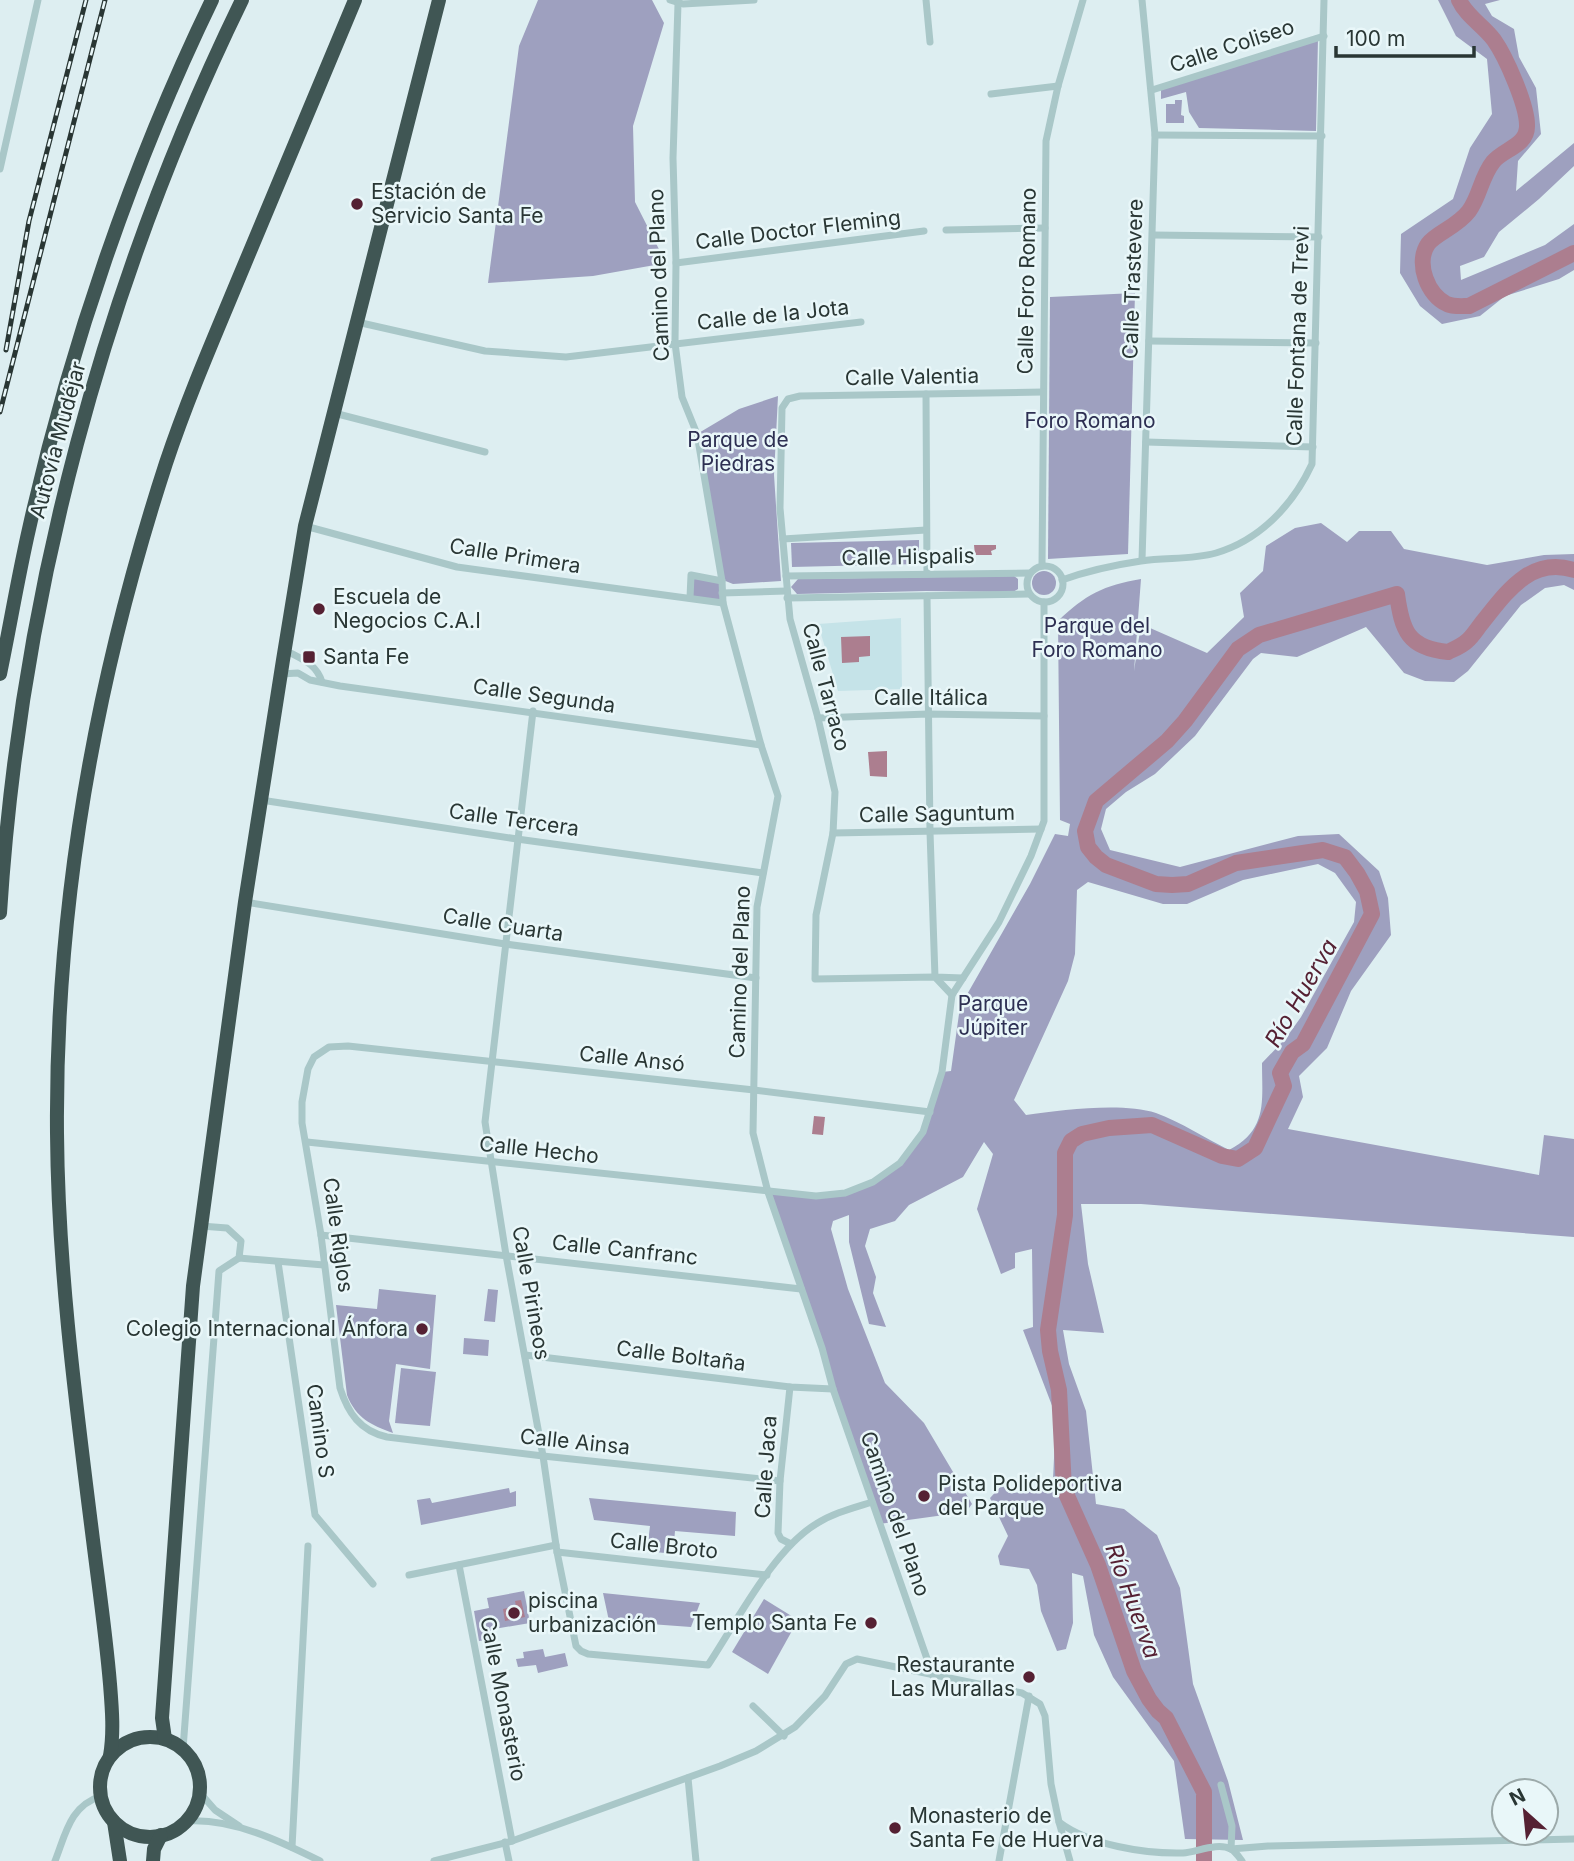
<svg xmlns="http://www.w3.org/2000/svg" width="1574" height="1861" font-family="Inter,sans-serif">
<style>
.green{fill:#9ea0bf;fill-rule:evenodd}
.plaza{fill:#c5e3e8}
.water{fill:#ac7e8f}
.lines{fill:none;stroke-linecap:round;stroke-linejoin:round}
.river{stroke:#ac7e8f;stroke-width:16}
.street{stroke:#a9c7c8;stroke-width:7}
.highway{stroke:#405654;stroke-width:14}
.rail-casing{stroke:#293634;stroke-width:5}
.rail{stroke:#e9f7f9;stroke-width:2.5;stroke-dasharray:8;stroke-linecap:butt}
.poi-dot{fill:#552133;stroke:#e9f7f9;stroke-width:2.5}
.labels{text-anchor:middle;stroke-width:5;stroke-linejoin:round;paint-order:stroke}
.street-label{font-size:21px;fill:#293634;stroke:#e9f7f9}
.poi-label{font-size:21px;fill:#293634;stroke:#e9f7f9;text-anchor:start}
.park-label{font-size:21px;fill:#2e3053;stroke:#e9f7f9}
.water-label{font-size:23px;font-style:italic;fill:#552133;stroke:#e9f7f9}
</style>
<rect width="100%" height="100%" fill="#ddeef1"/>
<g class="green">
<path d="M538,0H652L664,23L633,126L635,202L666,263L593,276L488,283L519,46Z"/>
<path d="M1438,0H1500L1485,4L1492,16L1514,29L1519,57L1536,88L1541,134L1518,161L1516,191L1574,143V166L1539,199L1499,232L1484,257L1460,266L1461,280L1545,245L1574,224V270L1559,279L1505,296L1480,316L1442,324L1420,306L1400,273L1401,234L1453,199L1470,148L1492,114L1487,59L1456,36Z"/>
<path d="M1318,38L1316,131L1199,128L1189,112L1186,92L1161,99V88Z"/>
<path d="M1175,100H1182L1181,115L1184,116V123H1166V104H1175Z"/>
<path d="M1135,293L1128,554L1048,559L1050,297Z"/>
<path d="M778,396L774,475L781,581L733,584L723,580L697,434L739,409Z"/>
<path d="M1321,523L1347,542L1359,531H1391L1404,549L1487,565L1544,555L1574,554V590L1564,585L1545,588L1521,605L1468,671L1454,682L1425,681L1404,673L1366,627L1297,657L1261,653L1253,659L1195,736L1155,774L1126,792L1106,809L1101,829L1110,850L1180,867L1298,836L1339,834L1379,871L1388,898L1391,935L1351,991L1327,1048L1299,1076L1303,1097L1288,1129L1539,1175L1544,1135L1574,1139V1237L1141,1204H1081L1088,1264L1104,1333L1063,1330L1069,1364L1086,1411L1096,1504L1124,1509L1157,1535L1180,1588L1193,1684L1228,1781L1243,1840L1185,1839L1174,1761L1113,1677L1094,1635L1083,1576L1072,1573L1073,1623L1066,1649L1057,1651L1041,1611L1037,1585L1029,1569L1000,1565L998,1556L1008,1536L990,1498L1002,1485L1009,1493L1043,1491L1053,1479L1056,1416L1023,1330L1033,1327L1032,1249L1015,1253V1268L1001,1274L977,1209L993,1154L984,1142L963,1177L909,1205L895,1221L870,1229L865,1246L876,1277L873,1293L886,1327L869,1324L849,1242V1215L833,1221L831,1229L848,1289L885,1383L924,1423L972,1504L966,1512L879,1524L768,1192L836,1195L889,1172L923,1132L942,1072L951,1071L959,1014L965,998L1030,884L1055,834L1068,836L1070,824L1060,820L1058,621C1085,595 1104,585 1141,579L1134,671L1141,624L1207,653L1244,617L1240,593L1263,571L1266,546L1295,528ZM1318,864L1335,873L1356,902L1354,922L1301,1017L1286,1038L1262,1063C1262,1101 1268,1130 1229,1150C1205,1138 1181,1122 1156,1113C1122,1102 1062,1110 1026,1115L1014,1100L1068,981L1075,954L1077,890L1088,882L1163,904H1187L1243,880Z"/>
<path d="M919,540V564L792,567L791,543Z"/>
<circle cx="1044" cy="583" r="12"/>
<path d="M692,576L720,582V600L690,598Z"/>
<path d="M1014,576L1018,579V589L1013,592L926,591L797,594L791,587L798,579Z"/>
<path d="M379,1289L436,1295L430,1369L396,1364L389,1421L393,1433C371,1425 356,1418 347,1395L336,1305L377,1309Z"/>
<path d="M488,1289L498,1290L495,1322L484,1321Z"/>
<path d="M464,1338L489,1340L488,1356L463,1354Z"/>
<path d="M401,1368L436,1372L430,1426L395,1423Z"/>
<path d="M509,1488L510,1493L516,1491V1506L421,1525L417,1500L430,1498L432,1503Z"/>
<path d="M589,1498L736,1512L735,1536L675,1531L673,1554L647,1551L650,1526L594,1520Z"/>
<path d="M524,1591L530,1623L494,1629L495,1639L479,1641L474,1611L489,1608L487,1598Z"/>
<path d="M603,1593L700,1603L691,1627L609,1621Z"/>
<path d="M764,1599L798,1620L768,1674L732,1652Z"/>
<path d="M543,1649L545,1657L565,1653L568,1666L538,1673L536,1665L518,1667L516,1659L524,1658L523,1652Z"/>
</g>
<path class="plaza" d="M901,618L902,689L838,691L818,624Z"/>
<g class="water">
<path d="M974,545H996V549L991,551L992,555H975Z"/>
<path d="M870,636V656L859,657V662L842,663L841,637Z"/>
<path d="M887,751V777L870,776L868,752Z"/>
<path d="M814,1116L825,1117L823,1135L812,1134Z"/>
<path d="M521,1600L525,1617L505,1621L503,1609L516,1606L515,1601Z"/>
</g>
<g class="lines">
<g class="river">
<path d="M1459,0C1467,17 1483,25 1494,40C1506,57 1527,105 1527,125C1528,146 1503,149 1493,162C1481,177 1480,196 1469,211C1457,227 1436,233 1428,244C1415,263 1428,296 1447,304C1453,307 1462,306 1469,306L1574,253"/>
<path d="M1204,1861V1792L1166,1718L1158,1711L1149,1699L1134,1671L1098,1565L1064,1489L1059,1390L1050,1351L1048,1330L1065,1215V1153L1071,1141L1082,1134L1109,1128L1152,1125L1222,1156L1238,1159L1255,1148L1284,1086L1280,1073L1292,1052L1303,1044L1372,914L1367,891L1357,873L1345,857L1323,850L1236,863L1188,884L1172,885L1156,884L1106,865L1096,857L1088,847L1085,831L1096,801L1167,741L1185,721L1238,649L1259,635L1397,594C1402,631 1408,648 1448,652C1454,649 1462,646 1467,641C1472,637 1477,629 1481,624C1506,593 1530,556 1574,570"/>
</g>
<g class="street">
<path d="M670,0L683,4L754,0"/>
<path d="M926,0L930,42"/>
<path d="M1142,0L1155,135L1142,560"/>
<path d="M678,4L673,158L676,263L675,343L682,397L697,434L722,581L723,603L761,745L778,796L757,907L753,1133L768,1192L822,1348L833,1389L933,1676"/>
<path d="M1152,90L1324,36"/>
<path d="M991,94L1058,86"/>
<path d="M1155,135L1322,136"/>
<path d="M0,169L38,0"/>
<path d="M946,230L1045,228"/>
<path d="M1153,235L1319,237"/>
<path d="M676,263L924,231"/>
<path d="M357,322L485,351L566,357L861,322"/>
<path d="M1149,341L1316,343"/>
<path d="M926,394L927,574"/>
<path d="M334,413L485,452"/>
<path d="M1146,442L1313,447"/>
<path d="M305,526L457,567L723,603"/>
<path d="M783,539L926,530"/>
<path d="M1042,566L1046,141L1058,86L1083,0"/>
<circle cx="1045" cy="584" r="18"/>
<path d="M786,576L1030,573"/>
<path d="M1062,580C1087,571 1114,565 1141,561C1166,557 1191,560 1216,553C1260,540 1293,505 1312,464L1324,0"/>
<path d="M722,593L786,591"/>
<path d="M927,596L930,832L935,977L963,978"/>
<path d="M690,598L691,575L722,581"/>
<path d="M787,598L1029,594"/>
<path d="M285,650C301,659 316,663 322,682"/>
<path d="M281,674L298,673L310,680L340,686L761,745"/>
<path d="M533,711L485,1122L506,1255L543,1456L557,1552L576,1646L581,1651L588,1654L708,1665C736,1623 773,1550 816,1524C833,1513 853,1508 872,1502"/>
<path d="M818,718L928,714L1044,716"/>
<path d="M261,800L517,839L763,873"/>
<path d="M833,833L1041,829"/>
<path d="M245,902L505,944L756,978"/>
<path d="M952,995L935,977L815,979L816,915L833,833L835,792L818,718L790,619L780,508L782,408L788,399L800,396L1043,392"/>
<path d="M307,1142L816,1196L845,1193L873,1182L900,1163L923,1132L942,1072L952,995L999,922L1031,856L1044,821V602"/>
<path d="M321,1235L801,1289"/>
<path d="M239,1258L324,1265"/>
<path d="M278,1262L315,1515L373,1584"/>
<path d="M525,1355L790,1387L833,1389"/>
<path d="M790,1387L780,1481L778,1533L781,1539L791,1544"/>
<path d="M780,1481L543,1456L387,1437C360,1431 348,1413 340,1388L321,1235L302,1123V1102L308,1069L314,1057L329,1047L348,1046L754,1090L930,1112"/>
<path d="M557,1552L767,1575"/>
<path d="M459,1565L512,1841"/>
<path d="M409,1575L556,1545"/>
<path d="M753,1706L784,1736"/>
<path d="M183,1749L219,1271L239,1258L241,1241L227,1228L201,1226"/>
<path d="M688,1778L696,1861"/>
<path d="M1221,1785L1232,1826L1231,1849"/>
<path d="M201,1794L215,1810L239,1826"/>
<path d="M187,1821C232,1818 280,1841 320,1861"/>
<path d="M1059,1822L1070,1861"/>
<path d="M505,1842L509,1861"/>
<path d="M292,1847L308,1546"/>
<path d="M1231,1849L1268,1846L1574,1839"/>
<path d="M55,1861C66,1833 70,1806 101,1796"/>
<path d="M434,1861L512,1841L720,1766L756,1751L795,1727L825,1696L846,1664L857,1659L1022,1693L1040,1704L1045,1716L1051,1784L1059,1822C1089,1845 1145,1854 1183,1853C1197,1852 1217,1842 1231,1849C1235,1851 1239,1857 1242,1861"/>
<path d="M999,1861L1029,1696"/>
</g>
<g class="highway">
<path d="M0,674C10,626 18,577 29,529C69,350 132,165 212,0"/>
<path d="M0,913C20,598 104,283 242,0"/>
<circle cx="150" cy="1787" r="50"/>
<path d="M165,1739L162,1718L193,1286L245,902L283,660L305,526L439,0"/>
<path d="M110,1756C114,1732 112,1709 110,1684C106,1636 99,1588 93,1540C76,1404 58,1269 57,1133C55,906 96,678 166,463C188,397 216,333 243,268C280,179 318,89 355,0"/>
<path d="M114,1822L120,1861"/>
<path d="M153,1861L154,1849L161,1835"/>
</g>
<g class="rail-casing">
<g id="rail">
<path d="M6,350L29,221L86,0"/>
<path d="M0,412L105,0"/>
</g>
</g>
<use href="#rail" class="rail"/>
</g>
<g class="poi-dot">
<circle cx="357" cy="204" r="7"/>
<circle cx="319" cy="609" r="7"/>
<rect x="302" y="650" width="14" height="14" rx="3.5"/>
<circle cx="422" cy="1329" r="7"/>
<circle cx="924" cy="1496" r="7"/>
<circle cx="514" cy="1613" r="7"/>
<circle cx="871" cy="1623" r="7"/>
<circle cx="1029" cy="1677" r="7"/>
<circle cx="895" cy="1828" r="7"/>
</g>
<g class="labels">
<g class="street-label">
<text transform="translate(1232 46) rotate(-18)" y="7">Calle Coliseo</text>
<text transform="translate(798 230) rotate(-7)" y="7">Calle Doctor Fleming</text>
<text transform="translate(659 275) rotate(-92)" y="7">Camino del Plano</text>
<text transform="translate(1133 279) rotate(-88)" y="7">Calle Trastevere</text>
<text transform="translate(1027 281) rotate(-89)" y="7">Calle Foro Romano</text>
<text transform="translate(773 315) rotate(-6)" y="7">Calle de la Jota</text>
<text transform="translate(1298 336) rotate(-88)" y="7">Calle Fontana de Trevi</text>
<text transform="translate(912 377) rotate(-1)" y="7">Calle Valentia</text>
<text transform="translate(58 440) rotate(-75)" y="7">Autovía Mudéjar</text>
<text transform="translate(515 556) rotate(9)" y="7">Calle Primera</text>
<text transform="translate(908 557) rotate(-1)" y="7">Calle Hispalis</text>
<text transform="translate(826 687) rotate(75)" y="7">Calle Tarraco</text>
<text transform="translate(544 696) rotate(8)" y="7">Calle Segunda</text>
<text x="931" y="705">Calle Itálica</text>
<text transform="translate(937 814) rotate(-1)" y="7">Calle Saguntum</text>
<text transform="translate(514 820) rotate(8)" y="7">Calle Tercera</text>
<text transform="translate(503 925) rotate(9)" y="7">Calle Cuarta</text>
<text transform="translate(740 972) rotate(-88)" y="7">Camino del Plano</text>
<text transform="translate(632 1059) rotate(6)" y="7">Calle Ansó</text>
<text transform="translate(539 1150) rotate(6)" y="7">Calle Hecho</text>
<text transform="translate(338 1235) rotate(82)" y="7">Calle Riglos</text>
<text transform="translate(625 1250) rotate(6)" y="7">Calle Canfranc</text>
<text transform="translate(531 1293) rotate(80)" y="7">Calle Pirineos</text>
<text transform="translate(681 1356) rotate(7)" y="7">Calle Boltaña</text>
<text transform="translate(320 1431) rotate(82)" y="7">Camino S</text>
<text transform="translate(575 1442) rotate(6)" y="7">Calle Ainsa</text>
<text transform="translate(766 1467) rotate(-86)" y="7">Calle Jaca</text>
<text transform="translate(895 1514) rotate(71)" y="7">Camino del Plano</text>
<text transform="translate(664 1546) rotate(6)" y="7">Calle Broto</text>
<text transform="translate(503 1699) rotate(79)" y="7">Calle Monasterio</text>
</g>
<g class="poi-label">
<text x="371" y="199">Estación de<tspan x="371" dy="24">Servicio Santa Fe</tspan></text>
<text x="333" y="604">Escuela de<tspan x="333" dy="24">Negocios C.A.I</tspan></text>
<text x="323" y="664">Santa Fe</text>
<text x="408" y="1336" text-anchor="end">Colegio Internacional Ánfora</text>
<text x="938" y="1491">Pista Polideportiva<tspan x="938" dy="24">del Parque</tspan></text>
<text x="528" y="1608">piscina<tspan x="528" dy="24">urbanización</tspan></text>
<text x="857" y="1630" text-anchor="end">Templo Santa Fe</text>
<text x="1015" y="1672" text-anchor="end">Restaurante<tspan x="1015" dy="24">Las Murallas</tspan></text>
<text x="909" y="1823">Monasterio de<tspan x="909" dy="24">Santa Fe de Huerva</tspan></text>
</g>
<g class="park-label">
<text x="1090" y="428">Foro Romano</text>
<text x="738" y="447">Parque de<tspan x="738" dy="24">Piedras</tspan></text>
<text x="1097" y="633">Parque del<tspan x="1097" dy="24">Foro Romano</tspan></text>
<text x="993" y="1011">Parque<tspan x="993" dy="24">Júpiter</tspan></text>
</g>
<g class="water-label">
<text transform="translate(1301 993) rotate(-60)" y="8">Río Huerva</text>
<text transform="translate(1133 1601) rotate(70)" y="8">Río Huerva</text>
</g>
</g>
<g transform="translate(1525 1812) rotate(333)"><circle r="33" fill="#e9f7f9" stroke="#9caaaa" stroke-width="2"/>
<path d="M0-5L12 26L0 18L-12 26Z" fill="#552133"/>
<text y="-10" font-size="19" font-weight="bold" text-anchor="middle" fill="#293634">N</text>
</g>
<path d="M1336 46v10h138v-10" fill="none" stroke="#293634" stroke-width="3.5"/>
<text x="1346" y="46" font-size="21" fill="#293634" stroke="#e9f7f9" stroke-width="5" paint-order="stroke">100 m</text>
</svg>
